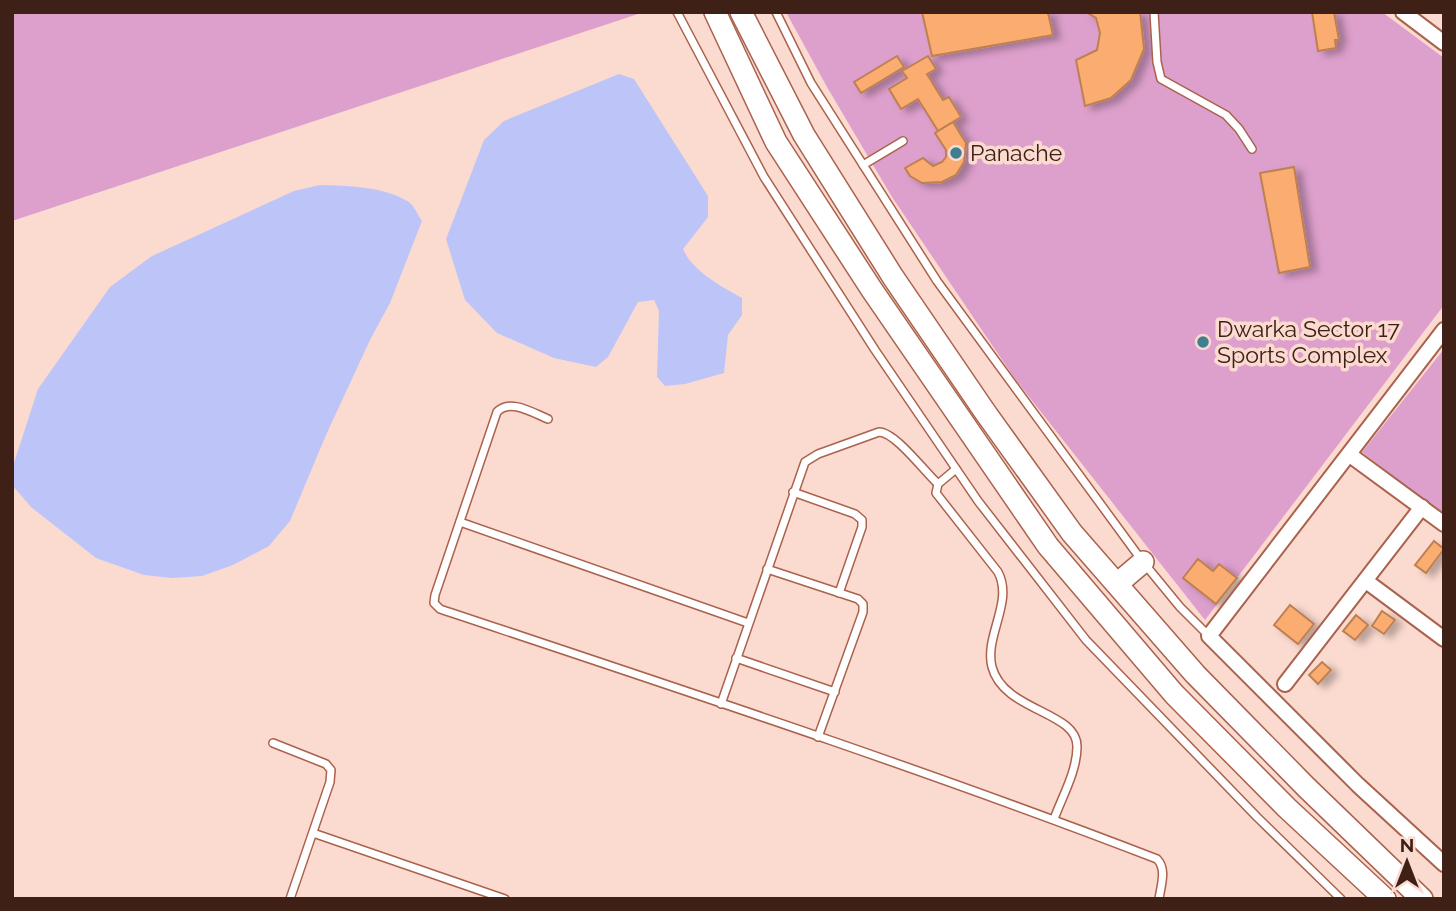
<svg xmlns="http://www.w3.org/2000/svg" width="1456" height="911" font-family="Raleway,sans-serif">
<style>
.green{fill:#dd9fcc}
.water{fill:#bdc5f8}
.building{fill:#faac71;stroke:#be8051;stroke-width:2;filter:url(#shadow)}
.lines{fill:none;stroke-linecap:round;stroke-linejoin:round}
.lane-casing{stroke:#aa624d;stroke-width:10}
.street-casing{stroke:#aa624d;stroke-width:18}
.secondary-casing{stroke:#aa624d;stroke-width:24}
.lane{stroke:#fff;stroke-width:7}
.street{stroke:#fff;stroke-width:14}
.secondary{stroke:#fff;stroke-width:21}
.poi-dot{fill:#3e8092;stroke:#fbdad0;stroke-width:2.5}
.labels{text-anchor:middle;stroke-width:7;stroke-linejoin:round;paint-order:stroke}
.poi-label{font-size:23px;fill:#3e2017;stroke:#fbdad0;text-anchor:start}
</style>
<defs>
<filter id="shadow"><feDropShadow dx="7" dy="4" stdDeviation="3.5" flood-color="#0004"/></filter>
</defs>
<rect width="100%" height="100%" fill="#fbdad0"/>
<g class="green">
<path d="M12,12H644L12,221Z"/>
<path d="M786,12H1382L1444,58V305L1205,620L1015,379L892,197L827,87Z"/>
<path d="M1444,349V516L1362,452Z"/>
</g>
<g class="water">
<path d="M619,74L634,79L708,196V217L683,249C693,272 721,286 742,298V315L728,335L724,373L685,384L665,386L657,377L659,311L654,300L638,302L608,357L596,367L554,358L497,333L465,300L446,239L484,140L504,121Z"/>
<path d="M320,185C349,186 383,186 409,202C414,206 418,215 422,221L390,303L370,340L326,435L290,521L269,546L233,565L202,576L172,578L144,575L96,558L31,507L13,486L12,469L38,389L110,287L152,256L294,191Z"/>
</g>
<g class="building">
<path d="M922,12H1051L1048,13L1053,35L932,56Z"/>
<path d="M1086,12H1140L1144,49L1131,80L1111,98L1085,106L1076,60L1097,50L1100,33L1096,18Z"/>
<path d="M1312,12H1334L1339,40H1335L1336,48L1318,51Z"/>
<path d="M897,56L904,67L861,93L854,82Z"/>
<path d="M928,56L936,69L927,74L943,100L949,97L961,117L938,131L918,99L901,109L889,89L907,78L902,71Z"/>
<path d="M953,122L966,143L964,162L956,175L942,182L922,183L910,176L905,168L923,158L933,166L942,162L946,157V150L935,133Z"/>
<path d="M1294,167L1310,267L1279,273L1260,173Z"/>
<path d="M1434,541L1444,549L1426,573L1415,565Z"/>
<path d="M1198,559L1213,571L1219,564L1237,578L1216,604L1183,578Z"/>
<path d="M1290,605L1314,624L1298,644L1274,625Z"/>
<path d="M1382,611L1395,620L1384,634L1372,626Z"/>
<path d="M1356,615L1368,625L1355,640L1343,631Z"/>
<path d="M1322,662L1331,670L1318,684L1309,675Z"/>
</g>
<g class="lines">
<g class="lane-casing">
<g id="lane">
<path d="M677,12L764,177L875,350L978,501L1086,640L1257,817L1341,899"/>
<path d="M776,12L811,83L937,281L1143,562L1180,607L1209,636"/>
<path d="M1154,12L1157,62L1161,79L1226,115L1239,129L1252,149"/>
<path d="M863,165L903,141"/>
<path d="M548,419C533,413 510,398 497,412L435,595L434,603L440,609C680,689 921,768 1157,859C1167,869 1161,885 1159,899"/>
<path d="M956,469L938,484L936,493L998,572C1014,602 984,636 992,667C1004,712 1078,711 1077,747C1077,771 1062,797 1054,819"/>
<path d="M793,492L855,514L862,520V527L839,593"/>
<path d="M460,522L748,623"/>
<path d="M767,569L858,599L863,604V612L818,737"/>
<path d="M736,658L835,692"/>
<path d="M721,704L805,462L818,454L879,432C895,432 924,471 938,484"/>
<path d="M273,743L326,764L331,770L330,782L290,899"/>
<path d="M313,833L505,899"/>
</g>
</g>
<g class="street-casing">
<g id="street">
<path d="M1403,12L1444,43"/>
<path d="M1444,330L1209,636L1358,785L1444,864"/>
<path d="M1350,455L1444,524"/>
<path d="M1366,581L1444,639"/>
<path d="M1285,684L1422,507"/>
</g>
</g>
<g class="secondary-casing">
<g id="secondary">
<path d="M715,12L776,142L872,290L1048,546L1174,694L1287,808L1385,899"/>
<path d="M741,12L804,135L893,277L985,412L1072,533L1195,674L1306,787L1422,899"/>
<path d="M1117,584L1143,562"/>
</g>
</g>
<use href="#lane" class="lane"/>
<use href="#street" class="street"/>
<use href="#secondary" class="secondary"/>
</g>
<g class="poi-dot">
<circle cx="956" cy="153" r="7"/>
<circle cx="1203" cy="342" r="7"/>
</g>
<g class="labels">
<g class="poi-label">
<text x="970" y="161">Panache</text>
<text x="1217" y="337">Dwarka Sector 17<tspan x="1217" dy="26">Sports Complex</tspan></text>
</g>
</g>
<rect width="1456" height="911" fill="none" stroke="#3e2017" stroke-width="28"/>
<g transform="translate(1407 862)" stroke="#fbdad0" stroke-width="5" paint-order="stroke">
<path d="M0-5L12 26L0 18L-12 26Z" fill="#3e2017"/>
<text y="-10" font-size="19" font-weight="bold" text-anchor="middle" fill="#3e2017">N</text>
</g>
</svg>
